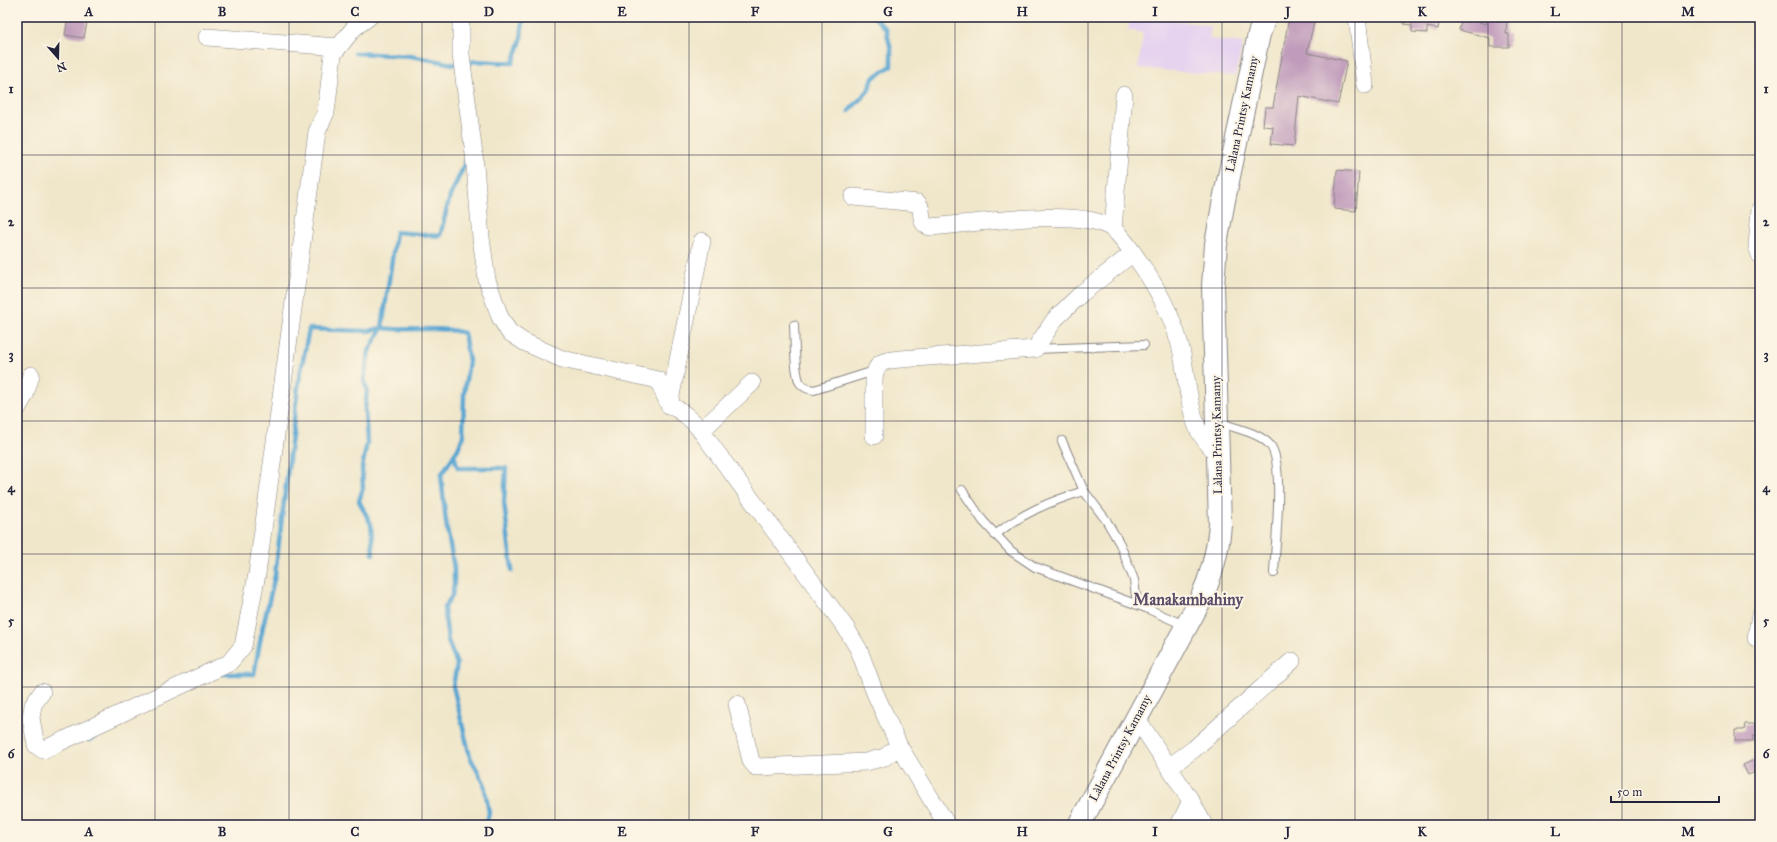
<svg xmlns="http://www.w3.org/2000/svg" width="1777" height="842" font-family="'IM FELL Great Primer',serif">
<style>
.built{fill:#e6d3f0}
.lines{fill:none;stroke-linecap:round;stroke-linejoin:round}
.stream{stroke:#59a6d2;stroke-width:4.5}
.building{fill:#c09bbb}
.lane-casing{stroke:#898483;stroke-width:10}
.street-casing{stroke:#898483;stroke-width:18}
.secondary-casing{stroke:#898483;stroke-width:24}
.lane{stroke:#fff;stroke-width:8}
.street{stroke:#fff;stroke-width:17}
.secondary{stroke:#fff;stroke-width:22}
.grid{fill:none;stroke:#22223b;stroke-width:1;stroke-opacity:0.55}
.labels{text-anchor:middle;stroke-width:4;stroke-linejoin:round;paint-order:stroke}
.street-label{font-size:12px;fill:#22223b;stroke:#fcf5e5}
.district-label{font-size:16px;font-weight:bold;fill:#594c68;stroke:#fcf5e5}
.neatline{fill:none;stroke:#22223b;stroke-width:1.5}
.grid-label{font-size:13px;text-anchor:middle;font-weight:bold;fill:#22223b}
</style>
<rect width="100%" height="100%" fill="#fcf5e5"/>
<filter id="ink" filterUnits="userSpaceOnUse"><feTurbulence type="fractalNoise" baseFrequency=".025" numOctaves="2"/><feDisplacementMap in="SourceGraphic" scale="8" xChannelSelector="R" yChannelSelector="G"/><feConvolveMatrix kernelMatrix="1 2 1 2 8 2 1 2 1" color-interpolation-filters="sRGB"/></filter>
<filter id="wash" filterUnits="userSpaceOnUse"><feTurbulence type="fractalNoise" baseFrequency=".012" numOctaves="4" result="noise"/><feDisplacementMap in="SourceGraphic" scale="16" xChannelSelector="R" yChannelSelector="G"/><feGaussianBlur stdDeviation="0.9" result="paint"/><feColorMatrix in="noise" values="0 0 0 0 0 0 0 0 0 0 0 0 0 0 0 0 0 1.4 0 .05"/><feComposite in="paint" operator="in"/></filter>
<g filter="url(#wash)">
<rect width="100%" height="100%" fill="#f0e7cb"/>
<path class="built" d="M1130,17H1152L1211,26L1209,39L1243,43L1235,76L1138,68L1143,33L1128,30Z"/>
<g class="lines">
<g class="stream">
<path d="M355,53L411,56L458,65"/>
<path d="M466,64L475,61L513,63L521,40L523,17"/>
<path d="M849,111L868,91L873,78L891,66V50L886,29L874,17"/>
<path d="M468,157L450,196L440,236L396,232L382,328C409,332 437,325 464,333L469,361L464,394L463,436L458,449L441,475L446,523L454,568V584L452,596L444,608L448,641L457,664L453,686L470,757L484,783L489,813L486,825"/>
<path d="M454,455L458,468H506L504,502L512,570"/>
<path d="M373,554L371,524L359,501L363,488L362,468L367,443L365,410L367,390L364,380L369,351L382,328"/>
<path d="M222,674H254L263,626L275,575L298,386L309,329L368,331L382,328"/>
<path d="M89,740L128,719"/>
</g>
</g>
<g id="blocks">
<g class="building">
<path d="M68,17H88L84,38L65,35Z"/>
<path d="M1289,17H1315L1307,53L1347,61L1338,104L1299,96L1294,146L1271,144L1273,127L1263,126L1265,107H1273Z"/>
<path d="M1405,17H1440L1438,29L1427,27V33L1412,32V25L1404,24Z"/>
<path d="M1462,17L1486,24L1487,17H1507L1506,34H1509V47H1490V38L1459,30Z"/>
<path d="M1337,170L1359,172L1356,211L1334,209Z"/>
<path d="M1745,724H1760V736H1753V741H1735V730H1744Z"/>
<path d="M1756,759L1760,770L1748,775L1743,765Z"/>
</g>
</g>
</g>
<g filter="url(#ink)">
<use href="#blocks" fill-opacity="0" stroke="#898483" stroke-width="1"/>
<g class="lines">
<g class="lane-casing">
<g id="lane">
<path d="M794,325C795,339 794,372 800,383C804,388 808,389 814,390L874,371"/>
<path d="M1035,349L1144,345"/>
<path d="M1218,422C1234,428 1258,432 1270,445C1285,462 1275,548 1274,573"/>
<path d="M1062,441L1084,491L1106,520L1120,544L1134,580L1137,604"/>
<path d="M962,490L983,521L1011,551L1035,567L1146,608L1186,626"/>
<path d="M995,535C1022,513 1051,501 1084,491"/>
</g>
</g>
<g class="street-casing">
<g id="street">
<path d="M461,17V55L474,154L481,238L487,280L500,317L509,332L524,342L562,359L658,380L669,405C683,411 692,419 701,431L752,383"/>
<path d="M1357,17L1365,85"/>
<path d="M207,37L338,47"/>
<path d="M853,197L918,203C925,211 917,225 931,227C970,224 1083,206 1113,229C1125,239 1135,256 1144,269C1160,293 1174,320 1181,349C1186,371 1189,412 1199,431C1204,440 1211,447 1218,455"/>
<path d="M1760,209L1757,246L1760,255"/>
<path d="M1113,229L1124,95"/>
<path d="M669,405L702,241"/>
<path d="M17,409L25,395L31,375"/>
<path d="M701,431L846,628L859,650L875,693L899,746L885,757L866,762L756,767L751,761L737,704"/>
<path d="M874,436V380C875,361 885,360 901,359L1035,349L1055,319L1082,293L1133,253"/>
<path d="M1756,638L1760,615"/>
<path d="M42,692L33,705L31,718L36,745L43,750L229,663L243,646L257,574L317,132L326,112L333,54L354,28L369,17"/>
<path d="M1136,717L1191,801"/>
<path d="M899,746L947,825"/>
<path d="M1169,767L1194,749L1292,661"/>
<path d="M1179,825L1191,801L1204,825"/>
</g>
</g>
<g class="secondary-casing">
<path id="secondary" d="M1079,825L1201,599C1212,575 1218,551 1220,525L1213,286L1216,244L1224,200L1259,34L1265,17"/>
</g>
<use href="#lane" class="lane"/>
<use href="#street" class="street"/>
<use href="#secondary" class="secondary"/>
</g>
</g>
<path class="grid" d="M155,17V825M289,17V825M422,17V825M555,17V825M689,17V825M822,17V825M955,17V825M1088,17V825M1222,17V825M1355,17V825M1488,17V825M1622,17V825M17,155H1760M17,288H1760M17,421H1760M17,554H1760M17,687H1760"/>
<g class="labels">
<g class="street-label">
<text transform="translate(1242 114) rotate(-78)" y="4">Làlana Printsy Kamamy</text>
<text transform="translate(1217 435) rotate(-91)" y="4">Làlana Printsy Kamamy</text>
<text transform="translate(1120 748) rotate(-62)" y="4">Làlana Printsy Kamamy</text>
</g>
<g class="district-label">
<text x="1188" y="605">Manakambahiny</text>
</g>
</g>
<rect width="1777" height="842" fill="none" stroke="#fcf5e5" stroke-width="44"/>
<g transform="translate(58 58) rotate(160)" stroke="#fcf5e5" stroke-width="3" paint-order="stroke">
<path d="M0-3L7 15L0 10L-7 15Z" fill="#22223b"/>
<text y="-6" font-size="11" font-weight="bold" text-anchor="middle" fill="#22223b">N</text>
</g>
<path d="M1611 796v6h108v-6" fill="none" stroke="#22223b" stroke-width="2"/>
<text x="1617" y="796" font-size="12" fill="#22223b" stroke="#fcf5e5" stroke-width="3" paint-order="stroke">50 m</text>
<rect x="22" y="22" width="1733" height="798" class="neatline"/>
<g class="grid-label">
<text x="89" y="16">A</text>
<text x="222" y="16">B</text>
<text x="355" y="16">C</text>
<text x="489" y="16">D</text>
<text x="622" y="16">E</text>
<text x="755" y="16">F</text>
<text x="888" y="16">G</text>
<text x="1022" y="16">H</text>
<text x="1155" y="16">I</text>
<text x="1288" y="16">J</text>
<text x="1422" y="16">K</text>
<text x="1555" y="16">L</text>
<text x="1688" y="16">M</text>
<text x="11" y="93">1</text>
<text x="1766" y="93">1</text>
<text x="11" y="226">2</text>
<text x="1766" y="226">2</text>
<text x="11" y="359">3</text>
<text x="1766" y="359">3</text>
<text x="11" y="492">4</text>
<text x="1766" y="492">4</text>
<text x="11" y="625">5</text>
<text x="1766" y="625">5</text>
<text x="11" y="758">6</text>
<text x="1766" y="758">6</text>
<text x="89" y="836">A</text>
<text x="222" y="836">B</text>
<text x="355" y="836">C</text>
<text x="489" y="836">D</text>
<text x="622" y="836">E</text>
<text x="755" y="836">F</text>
<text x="888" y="836">G</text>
<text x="1022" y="836">H</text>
<text x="1155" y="836">I</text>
<text x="1288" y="836">J</text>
<text x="1422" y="836">K</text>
<text x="1555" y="836">L</text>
<text x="1688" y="836">M</text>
</g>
</svg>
